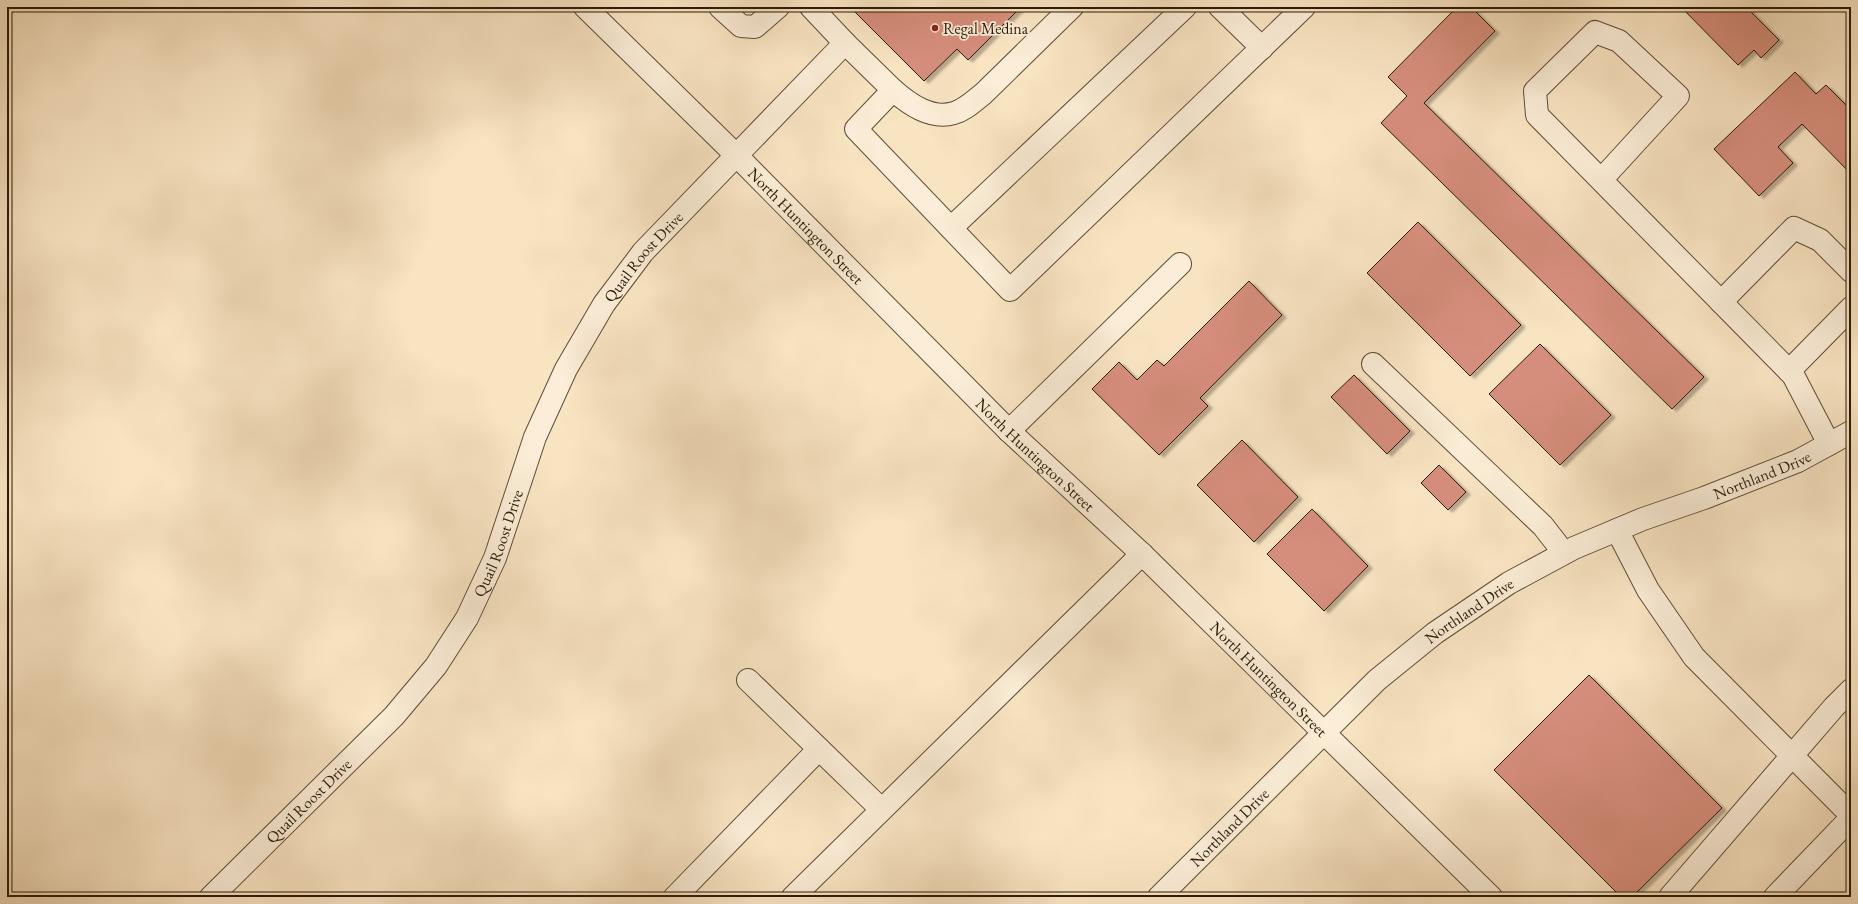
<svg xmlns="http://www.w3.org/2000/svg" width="1858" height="904" font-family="'EB Garamond',serif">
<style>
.building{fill:#d68e7b;stroke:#2a1b07;filter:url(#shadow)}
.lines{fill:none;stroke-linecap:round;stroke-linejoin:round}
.minor-casing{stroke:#5e4d36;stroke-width:24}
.minor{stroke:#fbedd7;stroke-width:22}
.poi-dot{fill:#8f2418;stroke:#fbedd7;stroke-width:1.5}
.labels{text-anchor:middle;stroke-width:3.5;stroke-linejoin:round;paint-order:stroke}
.poi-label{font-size:16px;fill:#2a1b07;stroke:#fbedd7;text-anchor:start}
.street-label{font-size:16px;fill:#2a1b07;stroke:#fbedd7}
</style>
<defs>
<filter id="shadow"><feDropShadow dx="4.5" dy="2.5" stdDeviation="1" flood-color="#0004"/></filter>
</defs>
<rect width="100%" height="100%" fill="#f9e4c2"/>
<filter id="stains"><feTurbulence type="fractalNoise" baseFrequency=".005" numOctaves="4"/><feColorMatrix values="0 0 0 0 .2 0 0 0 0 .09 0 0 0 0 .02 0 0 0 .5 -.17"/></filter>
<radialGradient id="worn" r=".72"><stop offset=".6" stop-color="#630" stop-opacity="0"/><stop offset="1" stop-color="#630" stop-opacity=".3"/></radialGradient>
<g class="building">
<path d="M850,7H1021L968,60L957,49L924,81Z"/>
<path d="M1457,7H1471L1495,31L1424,103L1704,377L1672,409L1381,123L1407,96L1388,77Z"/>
<path d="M1681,7H1746L1779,40L1761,58L1754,50L1738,65Z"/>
<path d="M1795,72L1816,94L1826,85L1851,110V174L1802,124L1778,147L1793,163L1759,196L1714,149Z"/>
<path d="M1418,222L1521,325L1470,376L1367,273Z"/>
<path d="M1249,281L1282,315L1200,398L1208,406L1159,455L1092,389L1119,362L1137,380L1157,360L1164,366Z"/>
<path d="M1540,344L1611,415L1560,465L1489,394Z"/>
<path d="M1354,375L1410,431L1387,454L1331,397Z"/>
<path d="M1242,440L1298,497L1254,542L1197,485Z"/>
<path d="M1439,465L1466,492L1448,510L1421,483Z"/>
<path d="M1312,509L1368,566L1324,611L1267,554Z"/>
<path d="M1589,675L1722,808L1632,897H1621L1494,770Z"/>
</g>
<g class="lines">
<g class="minor-casing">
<g id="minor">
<path id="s1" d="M585,7L736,155L1009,431L1142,554L1491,897"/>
<path d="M720,7L741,26L755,27L778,7"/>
<path d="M1220,7L1262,48"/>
<path d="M845,43L893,90L856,129L1010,290L1304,7"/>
<path d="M893,90C909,104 931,120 954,113C965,110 974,101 983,94L1072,7"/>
<path d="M1601,180L1678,96L1619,41L1595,32L1535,91L1537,115L1793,375L1829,444"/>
<path d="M951,228L1185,7"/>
<path d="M1721,302L1794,228L1820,240L1851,271"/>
<path d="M1373,364L1543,526L1564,553"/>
<path d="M1789,371L1851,308"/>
<path d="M1009,431L1180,264"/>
<path d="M1617,530L1648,590L1694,657L1851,815"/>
<path d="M748,680L881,809"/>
<path id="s2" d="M211,897L394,716L436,666L467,618L495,558L535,437L566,369L604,304L643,252L845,43L811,7"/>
<path d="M675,897L819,749"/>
<path d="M793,897L1142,554"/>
<path id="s3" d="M1159,897L1377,680L1435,633L1509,583L1574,548L1643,519L1704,498L1798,461L1851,432"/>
<path d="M1670,897L1834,707L1851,690"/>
<path d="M1775,897L1851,818"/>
</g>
</g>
<use href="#minor" class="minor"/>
</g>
<circle class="poi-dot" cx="935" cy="28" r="4"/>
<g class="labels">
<g class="poi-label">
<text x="943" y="34">Regal Medina</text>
</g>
<g class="street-label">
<text dy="6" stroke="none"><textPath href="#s1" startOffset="311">North Huntington Street</textPath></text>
<text dy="6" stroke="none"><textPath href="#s2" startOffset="785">Quail Roost Drive</textPath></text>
<text dy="6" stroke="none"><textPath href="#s1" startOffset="635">North Huntington Street</textPath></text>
<text dy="6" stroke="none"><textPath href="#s3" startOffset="747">Northland Drive</textPath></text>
<text dy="6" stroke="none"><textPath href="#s2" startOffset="461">Quail Roost Drive</textPath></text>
<text dy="6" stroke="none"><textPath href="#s3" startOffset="423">Northland Drive</textPath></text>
<text dy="6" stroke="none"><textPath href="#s1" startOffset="959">North Huntington Street</textPath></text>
<text dy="6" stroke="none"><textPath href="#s2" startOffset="137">Quail Roost Drive</textPath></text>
<text dy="6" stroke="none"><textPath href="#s3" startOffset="99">Northland Drive</textPath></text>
</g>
</g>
<rect width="1858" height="904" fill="none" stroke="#f9e4c2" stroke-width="24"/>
<rect x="8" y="8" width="1842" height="888" fill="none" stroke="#2a1b07" stroke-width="2"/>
<rect x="12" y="12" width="1834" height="880" fill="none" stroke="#2a1b07"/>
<rect width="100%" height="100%" filter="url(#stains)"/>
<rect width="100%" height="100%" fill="url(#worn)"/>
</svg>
